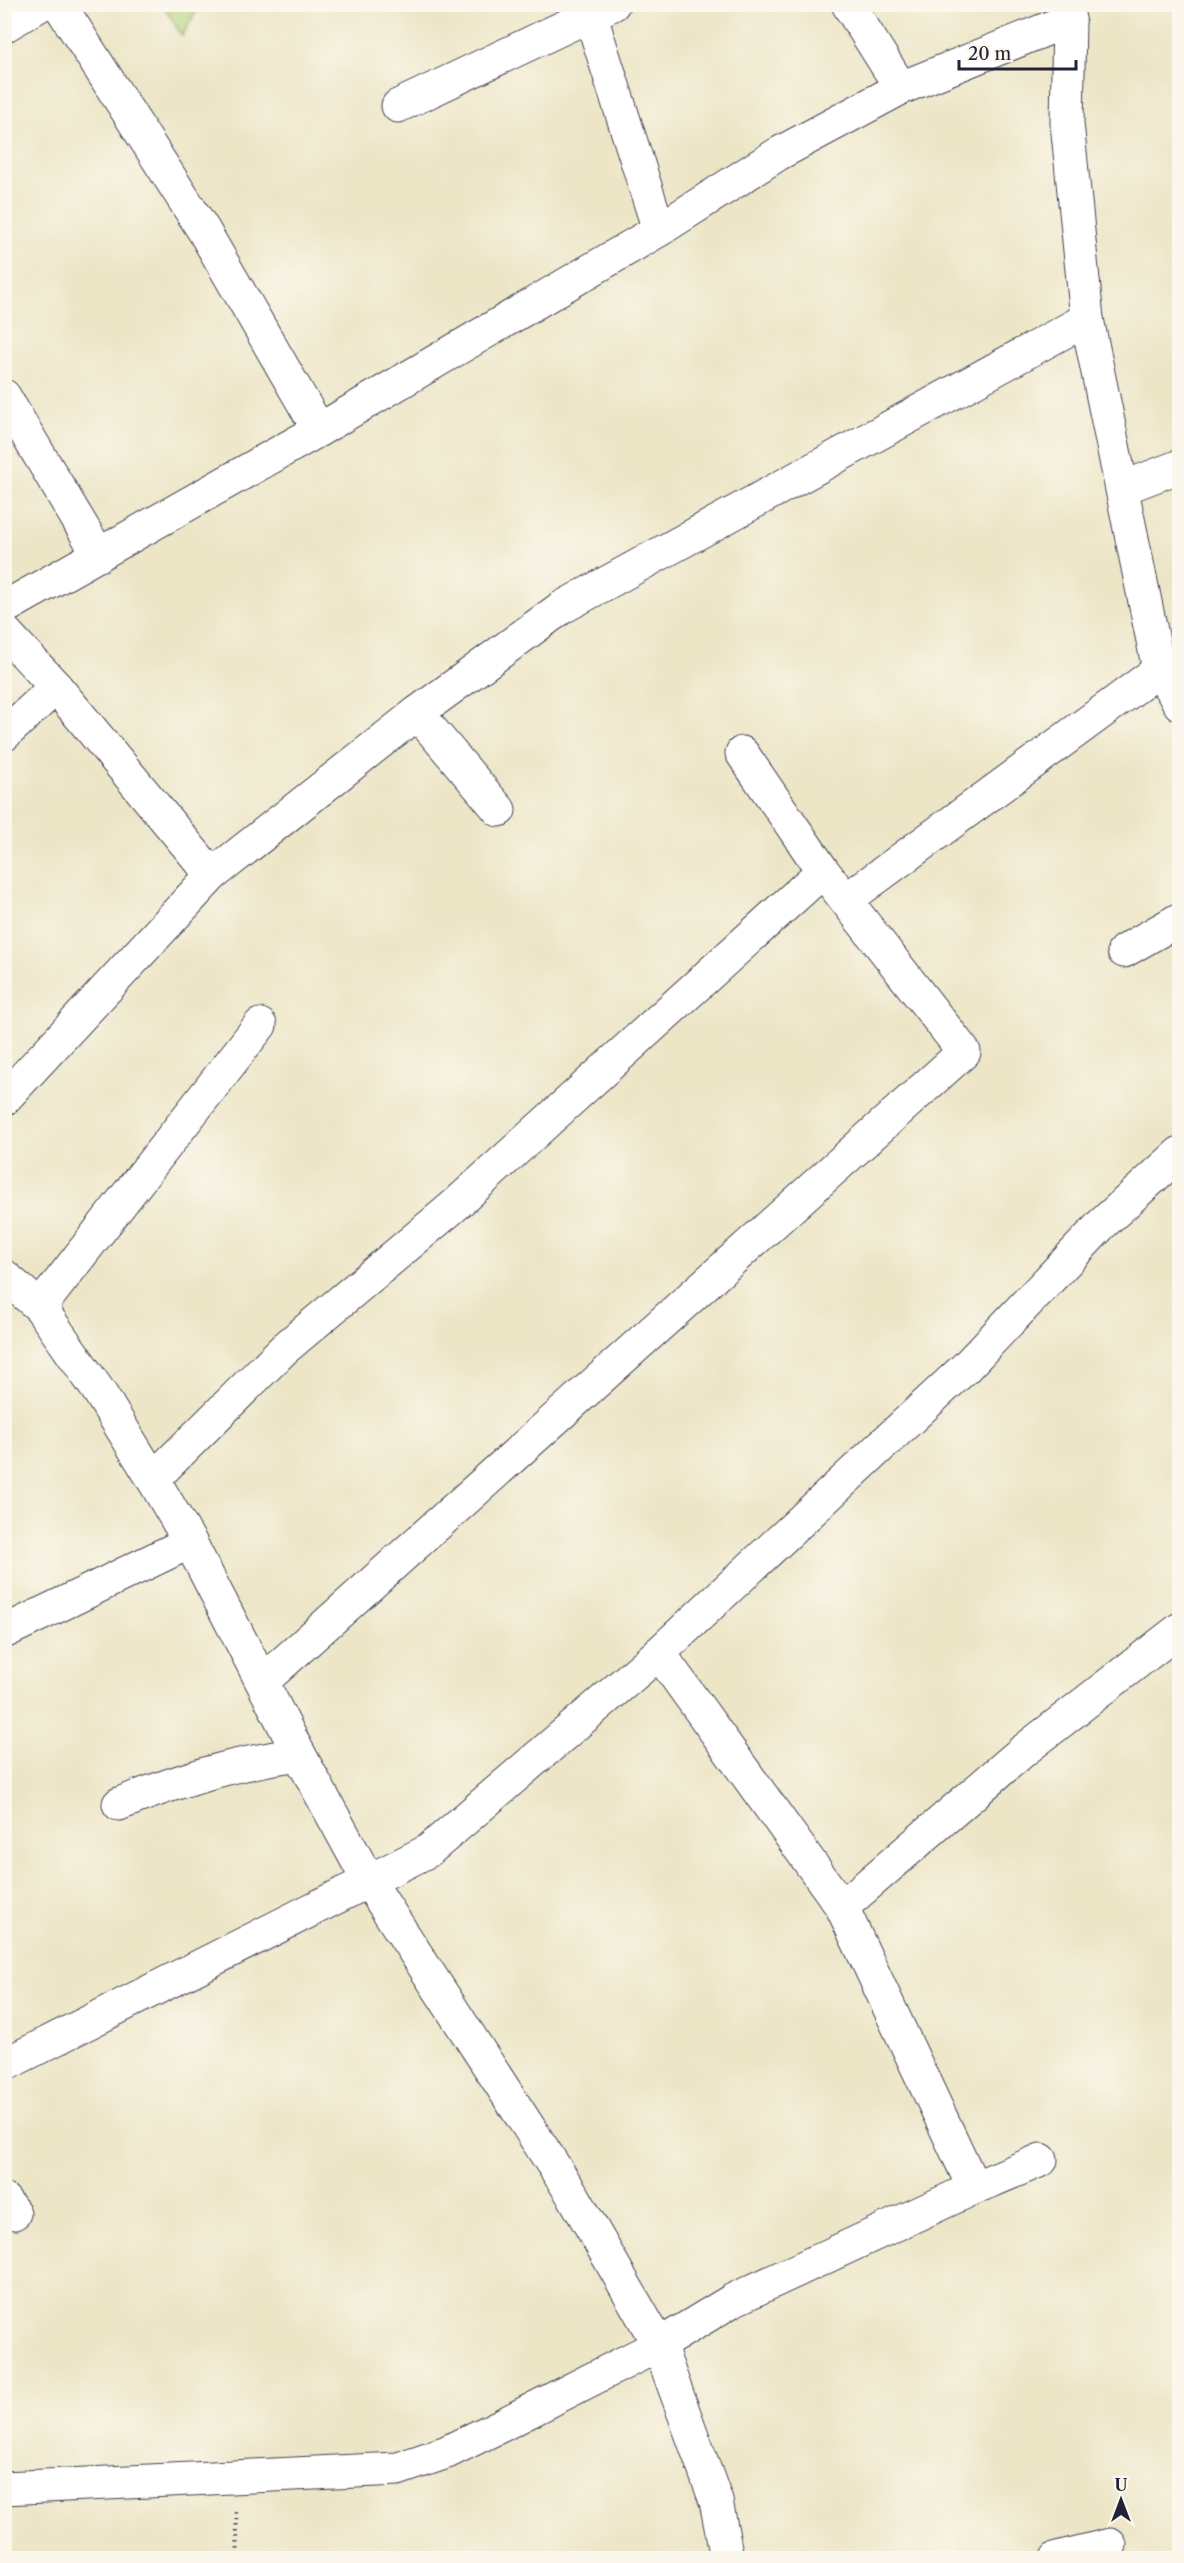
<svg xmlns="http://www.w3.org/2000/svg" width="1184" height="2563" font-family="'Libre Caslon Text',serif">
<style>
.green{fill:#aecd74;stroke:#687858;stroke-width:1.5}
.lines{fill:none;stroke-linecap:round;stroke-linejoin:round}
.minor-casing{stroke:#403f50;stroke-width:35}
.path{stroke:#403f50;stroke-width:4;stroke-dasharray:1.5 4.5;stroke-linecap:butt}
.minor{stroke:#fff;stroke-width:33}
</style>
<rect width="100%" height="100%" fill="#fbf7ec"/>
<filter id="ink" filterUnits="userSpaceOnUse"><feTurbulence type="fractalNoise" baseFrequency=".0167" numOctaves="2"/><feDisplacementMap in="SourceGraphic" scale="12" xChannelSelector="R" yChannelSelector="G"/><feConvolveMatrix kernelMatrix="1 2 1 2 8 2 1 2 1" color-interpolation-filters="sRGB"/></filter>
<filter id="wash" filterUnits="userSpaceOnUse"><feTurbulence type="fractalNoise" baseFrequency=".008" numOctaves="4" result="noise"/><feDisplacementMap in="SourceGraphic" scale="24" xChannelSelector="R" yChannelSelector="G"/><feGaussianBlur stdDeviation="1.35" result="paint"/><feColorMatrix in="noise" values="0 0 0 0 0 0 0 0 0 0 0 0 0 0 0 0 0 1.4 0 .05"/><feComposite in="paint" operator="in"/></filter>
<g filter="url(#wash)">
<rect width="100%" height="100%" fill="#ece5c6"/>
<path class="green" d="M163,5H200L182,36Z"/>
</g>
<g filter="url(#ink)">
<g class="lines">
<g class="minor-casing">
<g id="minor">
<path d="M59,4L204,231L319,430"/>
<path d="M587,4L659,230"/>
<path d="M848,4L901,88"/>
<path d="M1066,4L1069,20L1067,123L1087,319L1159,670L1180,704"/>
<path d="M4,26L41,4"/>
<path d="M398,106L613,4"/>
<path d="M4,396L99,555"/>
<path d="M1123,488L1180,466"/>
<path d="M4,608L319,430L659,230L778,154L901,88L1069,20"/>
<path d="M4,631L56,687L212,875"/>
<path d="M417,713L499,810"/>
<path d="M4,735L56,687"/>
<path d="M846,900L1159,670"/>
<path d="M1124,951L1180,919"/>
<path d="M4,1099L212,875L417,713L561,608L1087,319"/>
<path d="M4,1276L40,1307L100,1393L153,1479L190,1542L299,1754L368,1880L574,2197L659,2345L716,2501L727,2558"/>
<path d="M40,1307L260,1025"/>
<path d="M153,1479L284,1349L453,1207L823,871"/>
<path d="M4,1632L190,1542"/>
<path d="M659,1653L842,1907L974,2188"/>
<path d="M263,1681L964,1052L823,871L742,753"/>
<path d="M119,1804C182,1779 231,1764 299,1754"/>
<path d="M842,1907L1023,1751L1180,1629"/>
<path d="M4,2065L428,1851L659,1653L966,1367L1102,1224L1180,1153"/>
<path d="M4,2200L14,2213"/>
<path d="M4,2488L398,2469L447,2452L502,2425L659,2345L733,2300L974,2188L1041,2160"/>
<path d="M1057,2558L1110,2545"/>
</g>
</g>
<path class="path" d="M236,2512L238,2558"/>
<use href="#minor" class="minor"/>
</g>
</g>
<rect width="1184" height="2563" fill="none" stroke="#fbf7ec" stroke-width="24"/>
<g transform="translate(1121 2500)" stroke="#fbf7ec" stroke-width="4.5" paint-order="stroke">
<path d="M0-4.5L10 22L0 15L-10 22Z" fill="#22223b"/>
<text y="-9" font-size="16" font-weight="bold" text-anchor="middle" fill="#22223b">U</text>
</g>
<path d="M959 60v9h117v-9" fill="none" stroke="#22223b" stroke-width="3"/>
<text x="968" y="60" font-size="18" fill="#22223b" stroke="#fbf7ec" stroke-width="4.5" paint-order="stroke">20 m</text>
</svg>
